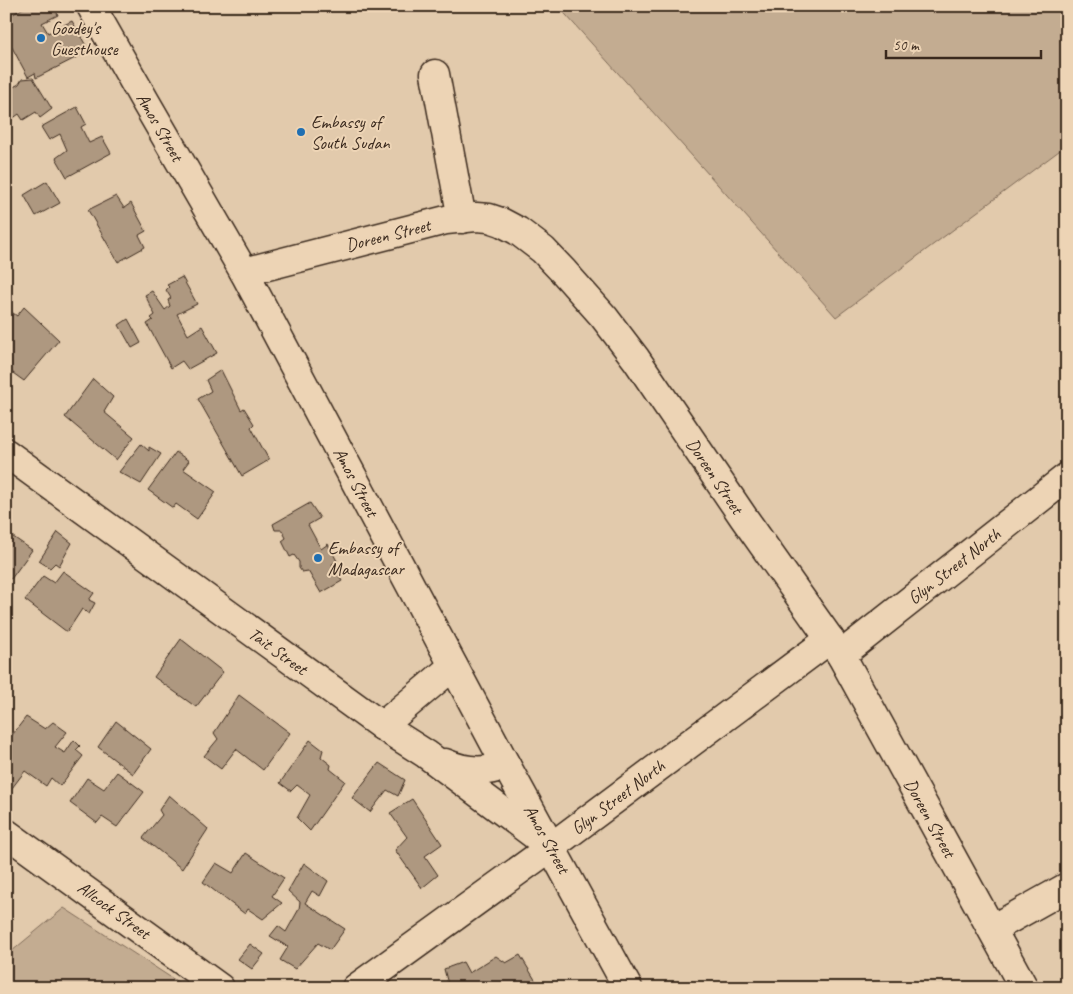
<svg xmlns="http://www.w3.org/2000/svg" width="1073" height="994" font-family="Caveat,sans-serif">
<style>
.green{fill:#c3ac91;stroke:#7f6b58}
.building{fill:#ae9880;stroke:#3b2a1e}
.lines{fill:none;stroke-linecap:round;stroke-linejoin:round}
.minor-casing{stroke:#3b2a1e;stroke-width:31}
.minor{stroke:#edd4b5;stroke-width:28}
.poi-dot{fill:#1f6fb2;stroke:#edd4b5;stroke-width:2}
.labels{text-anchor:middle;stroke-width:4;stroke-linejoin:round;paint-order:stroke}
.poi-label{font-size:18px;fill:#3b2a1e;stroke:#edd4b5;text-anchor:start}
.street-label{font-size:18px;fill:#3b2a1e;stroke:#edd4b5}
</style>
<rect width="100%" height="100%" fill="#e2caac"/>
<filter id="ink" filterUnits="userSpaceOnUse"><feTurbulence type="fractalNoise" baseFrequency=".02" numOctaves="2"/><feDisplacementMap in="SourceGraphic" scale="10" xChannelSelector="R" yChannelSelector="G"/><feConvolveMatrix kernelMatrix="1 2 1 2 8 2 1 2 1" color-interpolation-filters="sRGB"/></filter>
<g filter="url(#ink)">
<g class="green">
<path d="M558,6H1067V145L836,317Z"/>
<path d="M64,908L187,988H6V956Z"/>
</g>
<g class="building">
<path d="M27,6H54L58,15L42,23L48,33L72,21L89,51L36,78L35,73L28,77L7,38L6,39V18Z"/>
<path d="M33,78L52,109L40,118L36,112L23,120L19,114L12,119L9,113L6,114V91L19,84L22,79Z"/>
<path d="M77,107L86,124L81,127L89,143L102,137L111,153L67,177L56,158L67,150L60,134L49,140L41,127Z"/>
<path d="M47,181L60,203L36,216L24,195Z"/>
<path d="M116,196L124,208L131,203L146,231L139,235L145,247L118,262L88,210Z"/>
<path d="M182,277L197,304L177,314L188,335L202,326L217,353L188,369L182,361L171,368L147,324L153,320L151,318L155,315L145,295L152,291L165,310L170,306L168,300L171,298L166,290L169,287L167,285Z"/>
<path d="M24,307L59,340L24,381L6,368V308L17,316Z"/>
<path d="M128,319L141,343L132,348L119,325Z"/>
<path d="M221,370L241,410L244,408L254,424L251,427L269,460L242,476L198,399L211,391L206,380Z"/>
<path d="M93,379L113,397L104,412L134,437L116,460L65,417Z"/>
<path d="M141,444L149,451V447L161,454L141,484L119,472Z"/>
<path d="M176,452L189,461L183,469L216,492L197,519L176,504L173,508L148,490Z"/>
<path d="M310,503L320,518L308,525L321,549L328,544L337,561L332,564L342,581L321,593L308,571L302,572L299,568V562L294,555L290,557L282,541L286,538L282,530H275L273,524Z"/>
<path d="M6,532L32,550L11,579L6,576Z"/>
<path d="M58,532L72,543L59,566L55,563L50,568L39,561Z"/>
<path d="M63,571L94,593L89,600L95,603L89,614L82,609L67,632L25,600L43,576L54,583Z"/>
<path d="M181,639L223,672L196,707L154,677Z"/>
<path d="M239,695L290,733L263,770L236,749L221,769L204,756L218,739L214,733Z"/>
<path d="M26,717L45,729L53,722L67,732L55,747L65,753L74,740L80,746L76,750L83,756L60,786L51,778L46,786L25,771L12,788L6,784V760L8,758L6,757V743Z"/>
<path d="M116,721L151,749L133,774L98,747Z"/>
<path d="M310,740L323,750L321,757L331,765L330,769L345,781L310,831L297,818L310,795L297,785L291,791L280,783Z"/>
<path d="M379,763L405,780L398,796L387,790L370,812L352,798Z"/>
<path d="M117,772L144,792L117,827L102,817L97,823L70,803L87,778L104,789Z"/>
<path d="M169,795L208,829L182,869L143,838L162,815L159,810Z"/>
<path d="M412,799L442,844L425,856L438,875L422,888L395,850L407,837L390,813Z"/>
<path d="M246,853L284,878L272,896L282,903L263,919L248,909L245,914L203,882L216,863L233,873Z"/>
<path d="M304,863L328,881L320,896L312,891L305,903L345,929L330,950L318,943L295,969L280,960L288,947L270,936L278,926L286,932L299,909L300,902L288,891Z"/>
<path d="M250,944L264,954L252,969L238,959Z"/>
<path d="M520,955L540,988H486L484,985L480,988H449L444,969L463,962L469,973L496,956L506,963Z"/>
</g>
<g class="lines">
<g class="minor-casing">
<g id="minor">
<path d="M91,6L145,101L244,272L506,765L628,988"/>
<path d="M435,74L462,219"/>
<path d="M244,272L446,220L476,217L489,218L501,222L518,231L543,250L564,272L604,317L636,359L744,518L841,655L1024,988"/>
<path d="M6,453L382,726L426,754L544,842"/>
<path d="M841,655L1067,477"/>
<path d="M382,726L453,666"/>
<path d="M445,763C465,772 486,773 506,765"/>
<path d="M6,833L220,988"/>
<path d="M992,929L1067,887"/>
<path d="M356,988L551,847L830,639"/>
</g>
</g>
<use href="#minor" class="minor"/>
</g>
</g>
<g class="poi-dot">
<circle cx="41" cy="38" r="5"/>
<circle cx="301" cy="132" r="5"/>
<circle cx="318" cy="558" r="5"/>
</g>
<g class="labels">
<g class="poi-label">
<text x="51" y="34">Goodey's<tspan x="51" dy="21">Guesthouse</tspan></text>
<text x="311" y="128">Embassy of<tspan x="311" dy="21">South Sudan</tspan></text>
<text x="328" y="554">Embassy of<tspan x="328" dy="21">Madagascar</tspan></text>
</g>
<g class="street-label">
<text transform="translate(160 127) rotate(60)" y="6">Amos Street</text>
<text transform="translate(388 235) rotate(-14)" y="6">Doreen Street</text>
<text transform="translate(715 476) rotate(56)" y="6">Doreen Street</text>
<text transform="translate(356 482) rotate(62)" y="6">Amos Street</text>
<text transform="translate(954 566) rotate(-38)" y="6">Glyn Street North</text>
<text transform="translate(278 651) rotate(36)" y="6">Tait Street</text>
<text transform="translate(618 797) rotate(-37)" y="6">Glyn Street North</text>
<text transform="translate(930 818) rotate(61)" y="6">Doreen Street</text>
<text transform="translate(547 839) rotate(61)" y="6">Amos Street</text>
<text transform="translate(114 910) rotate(36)" y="6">Allcock Street</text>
</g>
</g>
<rect width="1073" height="994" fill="none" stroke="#edd4b5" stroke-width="25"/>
<rect x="12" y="12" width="1048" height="969" fill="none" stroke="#3b2a1e" stroke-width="2" filter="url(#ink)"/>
<path d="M886 50v8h155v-8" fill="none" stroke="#3b2a1e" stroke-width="2.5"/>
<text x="893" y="50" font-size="15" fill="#3b2a1e" stroke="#edd4b5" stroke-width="4" paint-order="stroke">50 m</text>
</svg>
